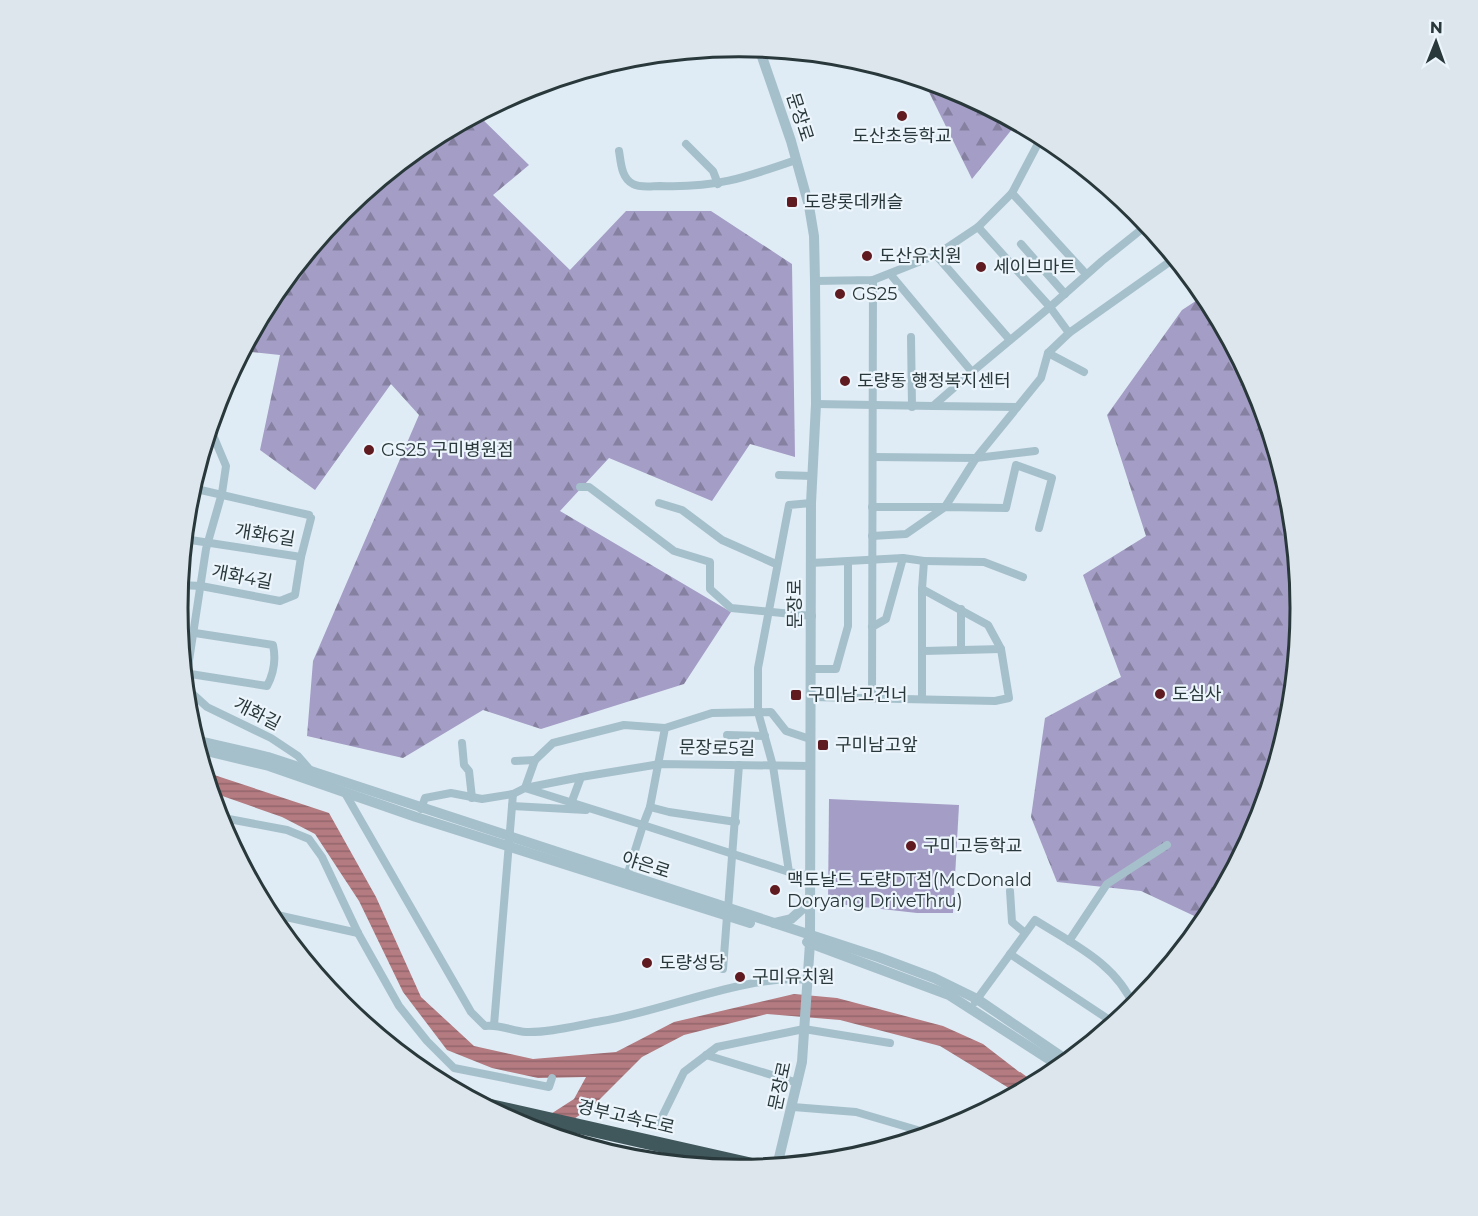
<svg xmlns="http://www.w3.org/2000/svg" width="1478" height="1216" font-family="Montserrat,'Noto Sans KR',sans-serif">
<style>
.forest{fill:url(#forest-firs)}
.garden{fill:#a49dc5}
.water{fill:url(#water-rules)}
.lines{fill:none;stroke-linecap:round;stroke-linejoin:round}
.stream{stroke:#b47b81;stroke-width:2}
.minor{stroke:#a6c0cb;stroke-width:8}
.tertiary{stroke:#a6c0cb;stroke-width:10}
.motorway{stroke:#40585c;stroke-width:15}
.poi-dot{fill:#601b21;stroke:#ecf5fb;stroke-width:2}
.labels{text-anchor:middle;stroke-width:4.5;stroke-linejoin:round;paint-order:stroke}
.street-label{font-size:18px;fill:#29383b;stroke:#ecf5fb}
.poi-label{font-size:18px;fill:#29383b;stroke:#ecf5fb;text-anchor:start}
.rim{fill:none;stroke:#29383b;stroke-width:3}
</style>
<defs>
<pattern id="forest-firs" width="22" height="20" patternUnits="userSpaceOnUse" patternTransform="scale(1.5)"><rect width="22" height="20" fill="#a49dc5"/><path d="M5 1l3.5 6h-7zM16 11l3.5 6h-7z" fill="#8681a1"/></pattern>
<pattern id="water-rules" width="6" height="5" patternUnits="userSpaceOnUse" patternTransform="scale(1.5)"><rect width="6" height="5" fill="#b47b81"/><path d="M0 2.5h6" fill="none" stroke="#92666b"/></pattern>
</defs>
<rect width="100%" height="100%" fill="#dfecf5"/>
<g class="forest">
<path d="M923,80L954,89L1017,123L972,179Z"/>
<path d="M477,114L529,165L493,195L570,270L626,211H711L792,264L795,457L750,444L712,501L609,458L560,511L731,612L684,684L541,729L483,710L403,758L307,736L313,661L419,415L391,384L315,490L260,450L280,355L243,351L272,296L342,211L427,141Z"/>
<path d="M1205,295L1258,393L1290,499L1300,608L1290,718L1258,823L1205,921L1141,891L1057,882L1031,817L1045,718L1121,677L1083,575L1146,536L1107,415L1182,310Z"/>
</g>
<path class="garden" d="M829,799L959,805L953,913H917L828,903Z"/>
<path class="water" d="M205,772L329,813L376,897L421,997L474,1046L533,1059L616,1052L674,1022L794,994L837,998L943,1026L983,1044L1035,1084L1017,1093L940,1046L840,1020L767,1014L684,1035L642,1057L594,1105L551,1135L529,1128L574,1099L586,1077L538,1078L492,1068L447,1050L403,992L359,901L315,834L282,817L211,792Z"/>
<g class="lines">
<path class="stream" d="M1020,1073L1035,1084"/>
<g class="minor">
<path d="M686,144L713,171L718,184"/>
<path d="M619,151C621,162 621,178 633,184C640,188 652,186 660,186C716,188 744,178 796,160"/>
<path d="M1012,193L1086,274"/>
<path d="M1021,244L1065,294"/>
<path d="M936,255L1010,340"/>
<path d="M815,281L873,280L936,255L978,227L1012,193L1042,136"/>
<path d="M1069,333L1050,307L1102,261L1147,225"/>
<path d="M911,337L912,407"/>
<path d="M1048,353L1084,372"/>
<path d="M972,372L1050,307L978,227"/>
<path d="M816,404L933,406L972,372L891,275"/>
<path d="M933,406L1017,407"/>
<path d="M210,428L226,466L222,493L206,549L185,687L207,707L271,738L298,756L311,771"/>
<path d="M976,458L1041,378L1048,353L1069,333L1175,258"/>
<path d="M976,458L1035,451"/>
<path d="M779,475L813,476"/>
<path d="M580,487H589L674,551L710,562V589L731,608L812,616"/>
<path d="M192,488L309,515"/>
<path d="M659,503L682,510L722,540L776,564"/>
<path d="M872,507H945L976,458L873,457"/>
<path d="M872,536L906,534L945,507L1006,508L1016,465L1052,478L1039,528"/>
<path d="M184,539L301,557L311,518"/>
<path d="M924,561L984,562L1023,577"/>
<path d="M811,563L903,558L924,561L922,589"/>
<path d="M180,585L201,586L280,601L295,595L301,557"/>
<path d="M872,627L886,619L903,558"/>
<path d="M961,649V609"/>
<path d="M924,651L1001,649"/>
<path d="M811,669H836L848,626V563"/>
<path d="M184,673L267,686C274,673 276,659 273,645L195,633"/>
<path d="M811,697L995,701L1009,698L1001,649L988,625L922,589V698"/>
<path d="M872,698L873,280"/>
<path d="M665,728L650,807L643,825L525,788L535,760L553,743L624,725L665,728L712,713L771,712L786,731L810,739"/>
<path d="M727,735L765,736"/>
<path d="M462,743L464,765L469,771L472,798"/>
<path d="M515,761L535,760"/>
<path d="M581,777L660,764L810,766"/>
<path d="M345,793L471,1012L485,1026C499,1024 512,1031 526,1032C550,1033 578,1025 602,1021C665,1011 745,974 807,980"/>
<path d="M512,806L586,810"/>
<path d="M650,807L669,812L736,822"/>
<path d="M421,809L425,798L451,793L482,799L513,794L525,788L581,777L572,801"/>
<path d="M218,817L287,830L309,839L322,857L358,933L399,1006L427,1041L454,1068L549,1087L552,1078"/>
<path d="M627,876L643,825L789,872"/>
<path d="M811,876L789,872L773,766L758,712V668L789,505L811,503"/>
<path d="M1010,891L1012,922L1024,932"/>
<path d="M728,909L739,765"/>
<path d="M268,913L358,933"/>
<path d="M1069,941L1107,884L1167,845"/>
<path d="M1010,954L1114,1023"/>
<path d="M723,969L727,916"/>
<path d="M975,1002L1035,920C1073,944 1117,964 1134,1007"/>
<path d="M494,1025L513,794"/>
<path d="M706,1055L798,1083"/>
<path d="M793,1107L856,1112L931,1134"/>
<path d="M659,1123L684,1072L717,1047L804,1029L890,1043"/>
</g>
<g class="tertiary">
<path d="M759,48L791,141L809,206L814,236L815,281L816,404L811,503L810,943L802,1062L777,1166"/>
<path d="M195,740L268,757L878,957L934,978L977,999L1068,1061"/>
<path d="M198,749L269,766L416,817L750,923"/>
<path d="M774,923L791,919L811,901"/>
<path d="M807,942L949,995L1061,1067"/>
</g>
<g class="motorway">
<path d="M484,1105L759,1167"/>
<path d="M604,1151L643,1160"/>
</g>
</g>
<g class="poi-dot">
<circle cx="902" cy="116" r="6"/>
<rect x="786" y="196" width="12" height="12" rx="3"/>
<circle cx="867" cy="256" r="6"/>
<circle cx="981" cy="267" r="6"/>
<circle cx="840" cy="294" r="6"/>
<circle cx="845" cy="381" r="6"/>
<circle cx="369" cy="450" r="6"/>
<circle cx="1160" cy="694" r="6"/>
<rect x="790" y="689" width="12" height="12" rx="3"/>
<rect x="817" y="739" width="12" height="12" rx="3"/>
<circle cx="911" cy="846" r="6"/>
<circle cx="775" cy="890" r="6"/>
<circle cx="647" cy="963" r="6"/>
<circle cx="740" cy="977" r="6"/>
</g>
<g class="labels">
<g class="street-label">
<text transform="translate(800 117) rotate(72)" y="6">문장로</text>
<text transform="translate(265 535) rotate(9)" y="6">개화6길</text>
<text transform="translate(242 577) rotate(11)" y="6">개화4길</text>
<text transform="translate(795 604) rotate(-90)" y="6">문장로</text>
<text transform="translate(257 714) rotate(27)" y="6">개화길</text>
<text transform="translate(717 748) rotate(1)" y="6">문장로5길</text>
<text transform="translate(646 865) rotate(18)" y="6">야은로</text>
<text transform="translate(780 1086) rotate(-78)" y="6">문장로</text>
<text transform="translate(626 1117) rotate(13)" y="6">경부고속도로</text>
</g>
<g class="poi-label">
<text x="902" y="142" text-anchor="middle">도산초등학교</text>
<text x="804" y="208">도량롯데캐슬</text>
<text x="879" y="262">도산유치원</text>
<text x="993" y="273">세이브마트</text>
<text x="852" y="300">GS25</text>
<text x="857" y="387">도량동 행정복지센터</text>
<text x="381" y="456">GS25 구미병원점</text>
<text x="1172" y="700">도심사</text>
<text x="808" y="701">구미남고건너</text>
<text x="835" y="751">구미남고앞</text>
<text x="923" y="852">구미고등학교</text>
<text x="787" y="886">맥도날드 도량DT점(McDonald<tspan x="787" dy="21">Doryang DriveThru)</tspan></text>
<text x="659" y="969">도량성당</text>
<text x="752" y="983">구미유치원</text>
</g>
</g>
<path d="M0 0H1478V1216H0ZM188 608a551 551 0 1 1 1102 0a551 551 0 1 1-1102 0Z" fill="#dce6ec" fill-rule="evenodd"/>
<path class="rim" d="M188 608a551 551 0 1 1 1102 0a551 551 0 1 1-1102 0Z"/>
<g transform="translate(1436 42) rotate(1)" stroke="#ecf5fb" stroke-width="4.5" paint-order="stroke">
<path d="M0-4.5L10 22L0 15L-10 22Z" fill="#29383b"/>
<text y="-9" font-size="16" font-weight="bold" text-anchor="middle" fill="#29383b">N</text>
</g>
</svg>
